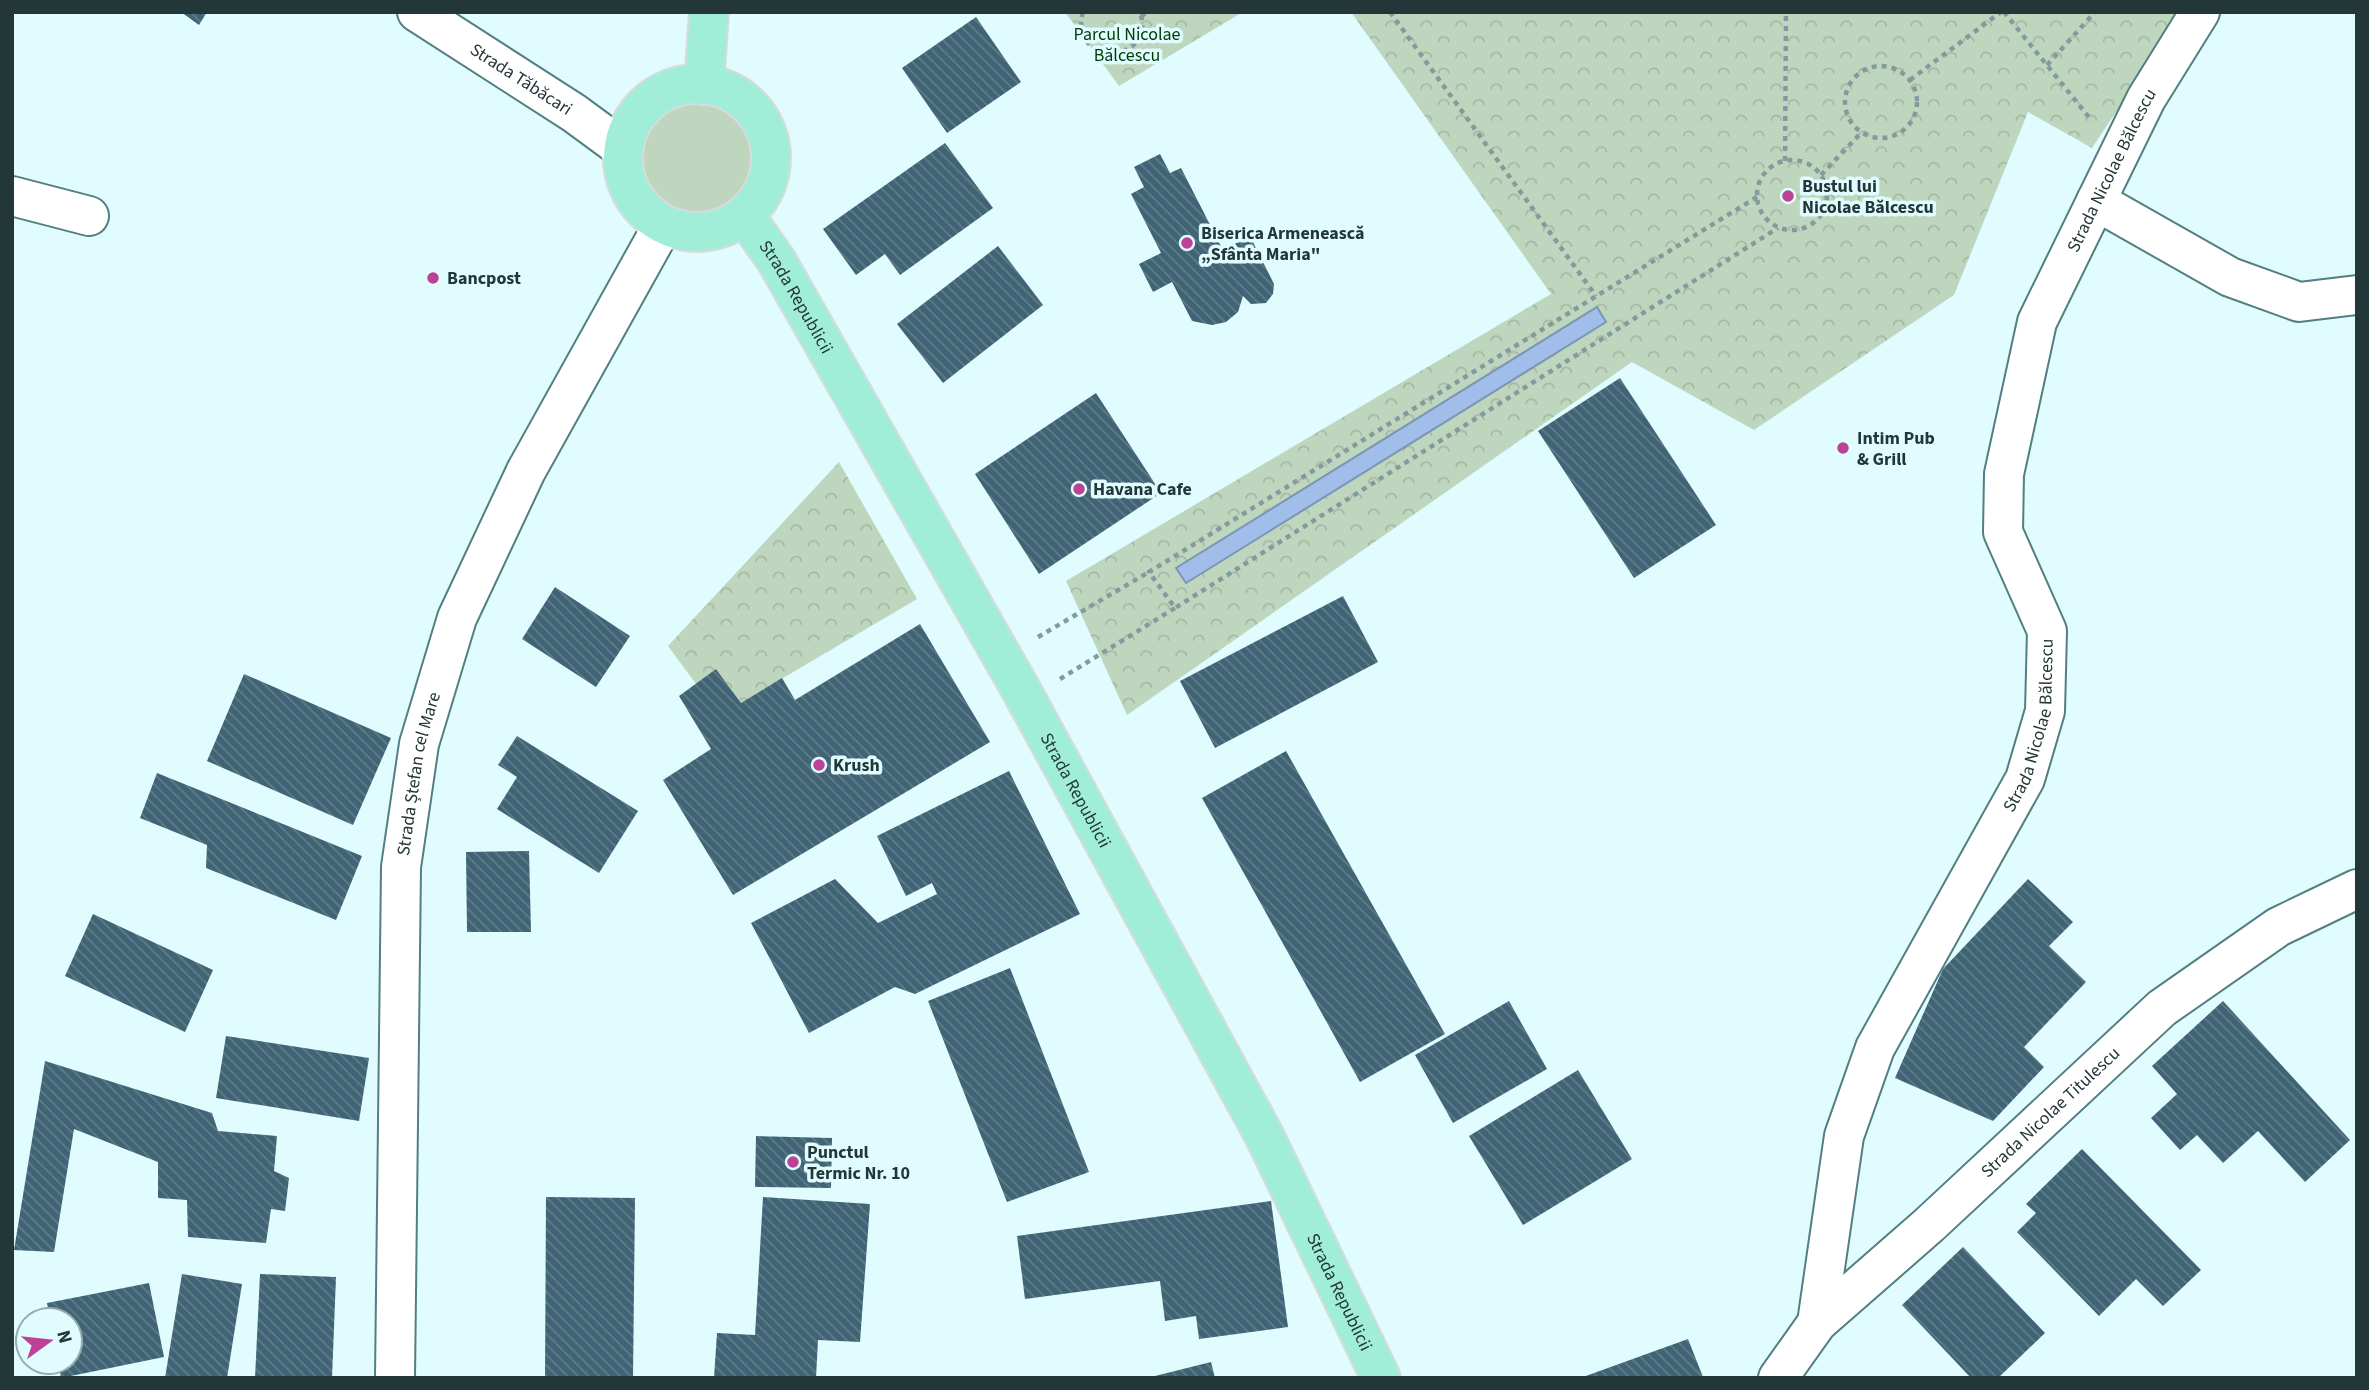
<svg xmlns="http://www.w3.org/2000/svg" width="2369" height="1390" font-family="'Source Sans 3',sans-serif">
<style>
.green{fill:#bfd6be}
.park{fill:url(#park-crowns)}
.water{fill:#a0bee9;stroke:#7b96b4;stroke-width:2}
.building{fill:url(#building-back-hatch)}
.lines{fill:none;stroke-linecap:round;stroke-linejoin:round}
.minor-casing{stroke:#527f81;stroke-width:42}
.major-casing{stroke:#d8dbdb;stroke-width:42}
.path{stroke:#849b9d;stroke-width:4.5;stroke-dasharray:5 5;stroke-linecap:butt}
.minor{stroke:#fff;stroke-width:38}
.major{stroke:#a1eed8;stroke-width:38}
.poi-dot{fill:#bc4295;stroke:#e0fcfe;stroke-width:2.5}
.labels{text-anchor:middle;stroke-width:7;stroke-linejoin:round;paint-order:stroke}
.park-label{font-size:18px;fill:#013b05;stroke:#e0fcfe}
.street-label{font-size:18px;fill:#243738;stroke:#e0fcfe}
.poi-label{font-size:18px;font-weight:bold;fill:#243738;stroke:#e0fcfe;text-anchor:start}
</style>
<defs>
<pattern id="park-crowns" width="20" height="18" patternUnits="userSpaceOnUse" patternTransform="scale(1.75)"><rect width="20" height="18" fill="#bfd6be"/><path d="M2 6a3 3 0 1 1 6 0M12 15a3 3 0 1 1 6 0" fill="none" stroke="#a4b8a4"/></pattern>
<pattern id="building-back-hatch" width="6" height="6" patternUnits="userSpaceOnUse" patternTransform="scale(1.75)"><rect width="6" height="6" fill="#406475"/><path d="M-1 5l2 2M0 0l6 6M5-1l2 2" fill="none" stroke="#5f7c88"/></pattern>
</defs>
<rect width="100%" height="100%" fill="#e0fcfe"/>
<circle class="green" cx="697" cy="158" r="74"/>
<g class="park">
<path d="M1065,12H1243L1119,86Z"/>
<path d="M1351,12H2183L2092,148L2028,112L1954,295L1754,430L1632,362L1127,715L1066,581L1551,294Z"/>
<path d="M839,462L917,599L741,703L716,669L696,684L668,646Z"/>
</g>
<path class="water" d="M1597,307L1606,322L1186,583L1176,568Z"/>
<g class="building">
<path d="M181,12H207L199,25Z"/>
<path d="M976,17L1021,82L947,133L902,68Z"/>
<path d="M945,143L993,208L900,275L885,254L856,275L823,229Z"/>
<path d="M1160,154L1170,173L1181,168L1223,250L1250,236L1274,284L1273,294L1266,303L1251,304L1243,296L1238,312L1226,322L1212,325L1192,321L1172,282L1153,292L1139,264L1161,253L1131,194L1144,187L1134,167Z"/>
<path d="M998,246L1043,305L943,383L897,324Z"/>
<path d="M1620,378L1716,525L1634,578L1538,431Z"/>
<path d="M1096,393L1161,493L1039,574L975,474Z"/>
<path d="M555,587L630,636L596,687L522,639Z"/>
<path d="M1343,596L1378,662L1215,748L1180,681Z"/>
<path d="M920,624L990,742L733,895L663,780L711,749L679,696L716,669L741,703L782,678L795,700Z"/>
<path d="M244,674L391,738L353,825L207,761Z"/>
<path d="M517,736L638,811L599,873L497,809L517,777L498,765Z"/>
<path d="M1286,751L1445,1034L1360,1082L1202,798Z"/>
<path d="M1009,771L1080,914L915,994L895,987L809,1033L751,923L835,879L878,923L937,894L932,883L906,896L877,836Z"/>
<path d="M157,773L362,856L336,920L206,868L207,845L140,818Z"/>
<path d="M529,851L531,932H467L466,852Z"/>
<path d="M2028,879L2073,922L2049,946L2086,982L2024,1047L2044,1067L1993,1121L1895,1078L1943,969Z"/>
<path d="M93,914L213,970L185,1032L65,976Z"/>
<path d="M1010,968L1089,1172L1007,1202L928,1001Z"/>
<path d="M1509,1001L1547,1069L1453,1123L1415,1055Z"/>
<path d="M2223,1001L2350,1140L2305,1182L2258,1131L2223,1163L2197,1135L2180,1150L2151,1118L2177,1094L2152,1066Z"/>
<path d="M226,1036L369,1058L359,1121L216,1098Z"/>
<path d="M45,1061L212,1113L218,1131L277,1136L274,1171L289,1178L285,1211L271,1209L266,1243L188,1237L187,1200L158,1198V1162L74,1129L54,1252L14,1250Z"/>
<path d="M1578,1070L1632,1159L1523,1225L1469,1136Z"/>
<path d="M756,1136L832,1138L831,1188L755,1187Z"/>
<path d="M2082,1149L2201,1270L2163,1306L2136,1279L2099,1316L2017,1232L2036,1213L2026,1204Z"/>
<path d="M546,1197L635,1198L633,1378H545Z"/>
<path d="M763,1197L870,1204L860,1342L818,1340L816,1378H714L717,1333L755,1335Z"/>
<path d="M1271,1201L1288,1327L1199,1339L1196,1316L1165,1321L1160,1281L1025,1299L1017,1236Z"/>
<path d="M1963,1247L2045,1333L1998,1378H1971L1902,1305Z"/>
<path d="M182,1274L242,1284L227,1378H165Z"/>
<path d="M260,1274L336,1277L332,1378H255Z"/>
<path d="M149,1283L164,1357L61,1378L58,1362H70V1320H50L47,1303Z"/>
<path d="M1688,1339L1703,1377L1583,1378V1377Z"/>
<path d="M1211,1362L1215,1378H1151V1377Z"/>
</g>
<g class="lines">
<g class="minor-casing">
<g id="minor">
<path id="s1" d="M417,12L574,113L623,149"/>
<path d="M12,196L89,216"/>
<path d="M2096,201L2230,277L2299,302L2357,295"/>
<path id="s2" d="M1817,1323L1844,1136L1875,1048L2025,779L2045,711L2047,631L2003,532L2004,474L2037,322L2146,99L2200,12"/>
<path id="s3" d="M395,1378L401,867L419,744L457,618L526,471L663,225"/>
<path id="s4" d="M1778,1378L1817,1323L1929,1225L2162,1008L2278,927L2357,889"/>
</g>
</g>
<g class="major-casing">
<g id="major">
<circle cx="697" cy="158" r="74"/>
<path d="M704,85L709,12"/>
<path id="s5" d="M745,216L776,260L1020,688L1265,1137L1381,1378"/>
</g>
</g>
<g class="path">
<path d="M1083,12C1067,67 1158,65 1140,12"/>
<path d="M1390,12L1596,296"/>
<path d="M2004,12L2092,121"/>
<path d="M1141,16L1148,12"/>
<path d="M2047,65L2095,12"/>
<circle cx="1881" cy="102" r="36"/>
<path d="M1910,80L2001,12"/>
<circle cx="1792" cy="195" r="35"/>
<path d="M1785,161L1786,12"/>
<path d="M1821,175L1861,133"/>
<path d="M1757,197L1149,572L1175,608L1778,228"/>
<path d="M1038,637L1149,572"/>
<path d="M1060,679L1175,608"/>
</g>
<use href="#minor" class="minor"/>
<use href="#major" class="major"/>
</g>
<g class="poi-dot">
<circle cx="1788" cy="196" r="7"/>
<circle cx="1187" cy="243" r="7"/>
<circle cx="433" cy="278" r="7"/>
<circle cx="1843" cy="448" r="7"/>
<circle cx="1079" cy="489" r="7"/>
<circle cx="819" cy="765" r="7"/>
<circle cx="793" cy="1162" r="7"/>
</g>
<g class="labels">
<g class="park-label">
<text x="1127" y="40">Parcul Nicolae<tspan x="1127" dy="21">Bălcescu</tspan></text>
</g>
<g class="street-label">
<text dy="6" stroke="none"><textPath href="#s1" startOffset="124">Strada Tăbăcari</textPath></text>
<text dy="6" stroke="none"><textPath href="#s2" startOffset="1232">Strada Nicolae Bălcescu</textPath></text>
<text dy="6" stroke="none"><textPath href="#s5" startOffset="96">Strada Republicii</textPath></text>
<text dy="6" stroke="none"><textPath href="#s2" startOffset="644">Strada Nicolae Bălcescu</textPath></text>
<text dy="6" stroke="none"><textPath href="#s3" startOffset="606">Strada Ștefan cel Mare</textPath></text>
<text dy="6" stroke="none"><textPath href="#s5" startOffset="663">Strada Republicii</textPath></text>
<text dy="6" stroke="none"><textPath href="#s4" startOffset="382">Strada Nicolae Titulescu</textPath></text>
<text dy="6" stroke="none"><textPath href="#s5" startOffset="1230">Strada Republicii</textPath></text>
</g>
<g class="poi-label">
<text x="1802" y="192">Bustul lui<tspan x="1802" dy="21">Nicolae Bălcescu</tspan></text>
<text x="1201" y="239">Biserica Armenească<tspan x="1201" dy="21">„Sfânta Maria"</tspan></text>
<text x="447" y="284">Bancpost</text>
<text x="1857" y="444">Intim Pub<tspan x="1857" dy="21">&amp; Grill</tspan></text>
<text x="1093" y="495">Havana Cafe</text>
<text x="833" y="771">Krush</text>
<text x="807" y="1158">Punctul<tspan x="807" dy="21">Termic Nr. 10</tspan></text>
</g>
</g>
<rect width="2369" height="1390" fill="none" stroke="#243738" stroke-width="28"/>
<g transform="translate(49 1341) rotate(75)"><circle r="33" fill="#e0fcfe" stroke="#95adaf" stroke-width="2"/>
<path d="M0-5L12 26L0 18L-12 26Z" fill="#bc4295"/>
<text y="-10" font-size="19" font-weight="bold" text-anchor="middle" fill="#243738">N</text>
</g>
</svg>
